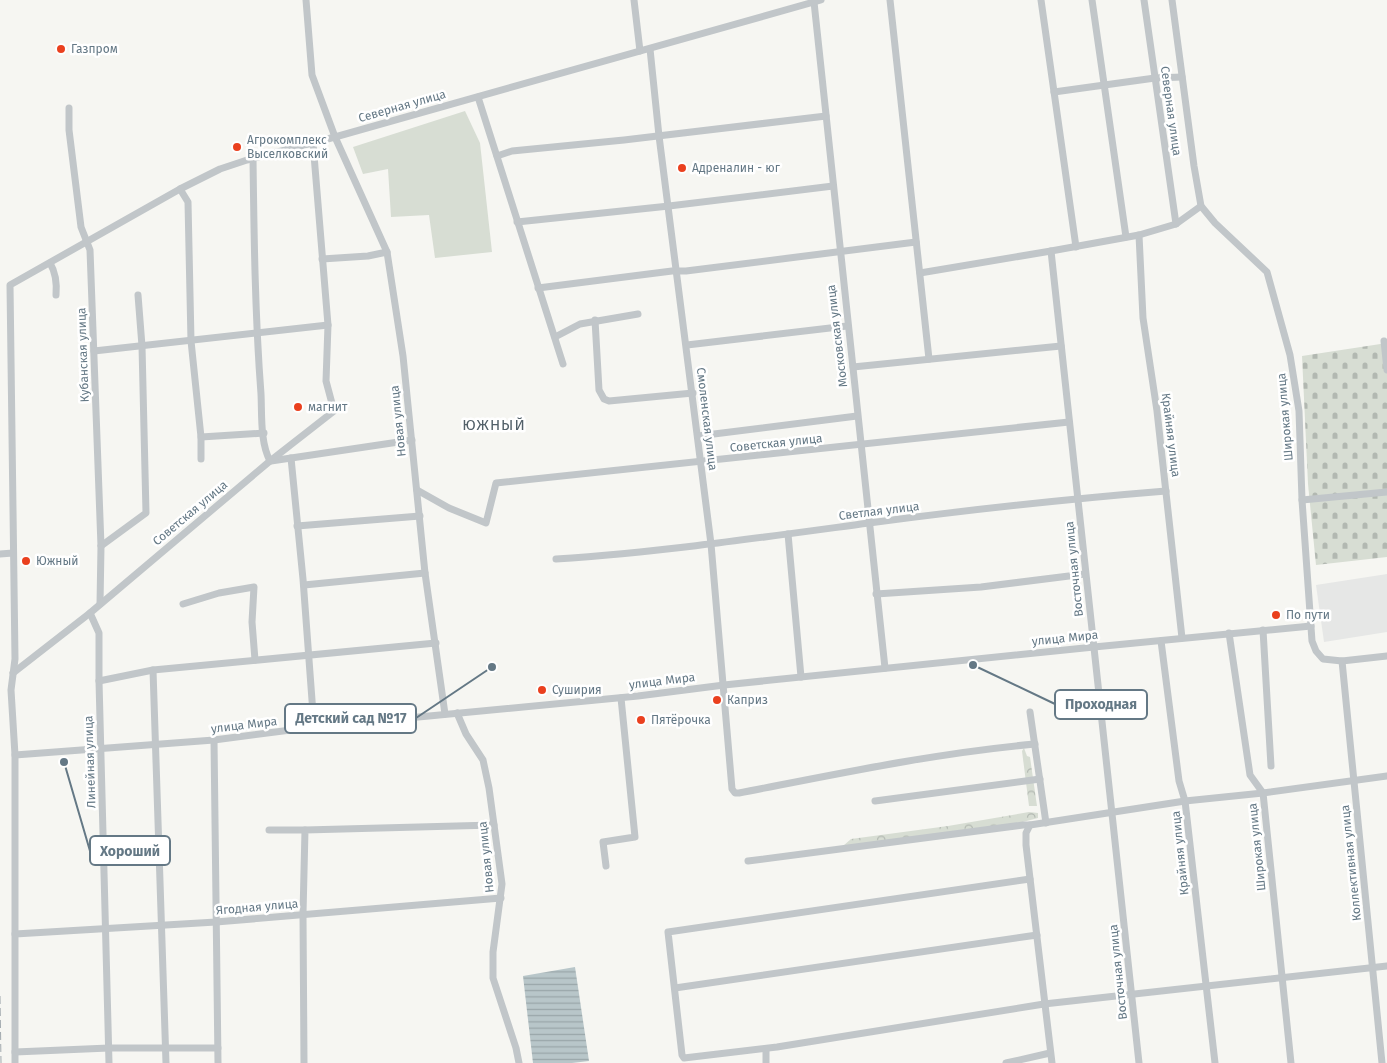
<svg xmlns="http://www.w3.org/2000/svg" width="1387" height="1063" font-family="'Fira Sans',sans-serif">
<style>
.built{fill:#e6e7e6}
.forest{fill:url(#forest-crowns)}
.cemetery{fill:url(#cemetery-stones)}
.garden{fill:#d7ddd3}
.water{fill:url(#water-rules)}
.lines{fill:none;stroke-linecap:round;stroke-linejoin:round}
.minor{stroke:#c1c6c9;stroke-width:7}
.rail{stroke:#a1a9ae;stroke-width:1;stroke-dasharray:8 4;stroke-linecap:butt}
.poi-dot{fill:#ea401e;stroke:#fff;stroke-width:2}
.labels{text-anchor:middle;stroke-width:5;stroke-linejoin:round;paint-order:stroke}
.poi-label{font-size:12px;fill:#647885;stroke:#fff;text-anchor:start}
.street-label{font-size:12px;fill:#647885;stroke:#fff}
.quarter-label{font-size:15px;letter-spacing:1px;fill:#526069;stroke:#fff}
.leader{fill:none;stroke:#647885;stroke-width:2}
.callout-dot{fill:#647885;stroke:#fff;stroke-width:2}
.callout{fill:#fff;stroke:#647885;stroke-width:2}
.callout-label{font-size:14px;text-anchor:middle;font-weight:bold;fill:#647885}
</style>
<defs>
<pattern id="forest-crowns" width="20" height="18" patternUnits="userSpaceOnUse" patternTransform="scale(1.25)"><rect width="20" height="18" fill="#d7ddd3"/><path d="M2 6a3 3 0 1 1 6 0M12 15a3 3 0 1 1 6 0" fill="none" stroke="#b2b8b1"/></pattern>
<pattern id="cemetery-stones" width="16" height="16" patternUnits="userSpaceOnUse" patternTransform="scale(1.25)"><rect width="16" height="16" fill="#d7ddd3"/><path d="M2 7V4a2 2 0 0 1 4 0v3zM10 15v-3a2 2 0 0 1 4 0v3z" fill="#b2b8b1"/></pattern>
<pattern id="water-rules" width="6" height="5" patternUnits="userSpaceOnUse" patternTransform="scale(1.25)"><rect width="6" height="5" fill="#b8c6c9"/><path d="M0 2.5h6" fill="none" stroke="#99a6a9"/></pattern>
</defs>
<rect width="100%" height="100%" fill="#f6f6f2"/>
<path class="built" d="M1387,574V632L1324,642L1316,585Z"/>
<g class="forest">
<path d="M1024,748L1027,756L1030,757L1037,806H1029L1022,751Z"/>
<path d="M1029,812L1038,813V818L1007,826L843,846L851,839L948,826Z"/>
</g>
<path class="cemetery" d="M1387,343V557L1316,565L1308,484L1302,356Z"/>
<path class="garden" d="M465,111L480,143L492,252L435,258L429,215L391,217L388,169L363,174L353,147Z"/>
<path class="water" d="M575,967L589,1061L572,1063H533L523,976Z"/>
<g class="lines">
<g class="minor">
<path d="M306,0L312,75L335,137L387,252L403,356L425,573L445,714"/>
<path d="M634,0L640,51"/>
<path d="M890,0L929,359"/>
<path d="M1041,0L1076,247"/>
<path d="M1092,0L1126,237"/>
<path d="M1144,0L1176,224"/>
<path d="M1172,0L1194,166L1201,206L1215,223L1267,272L1290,355L1299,411L1302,500L1312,641L1316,651L1323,659L1342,661L1387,656"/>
<path d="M814,2L885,668"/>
<path d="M650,49L659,136L711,544L732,789L735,793H739C837,774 935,753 1035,744"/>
<path d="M1054,92L1155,78L1182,77"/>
<path d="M478,97L563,364"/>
<path d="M69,108V130L81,227L90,250L101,546L100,604"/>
<path d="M497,156L512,151L624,140L826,116"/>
<path d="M253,158C254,237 255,315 261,394C262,415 260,442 270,461"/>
<path d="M180,189L188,202L191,341L201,437L264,433"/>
<path d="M517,222L669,206L833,186"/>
<path d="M1139,235L1143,318L1157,411L1182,638"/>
<path d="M1051,251L1139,1063"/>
<path d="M322,259L368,256L387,252"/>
<path d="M50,263C56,273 57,283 56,295"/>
<path d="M920,273L1051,251L1139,235L1176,224L1201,206"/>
<path d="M538,288L672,271H686L916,242"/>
<path d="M595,320L599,390L604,399L609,401L693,393"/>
<path d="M555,337L580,324L638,314"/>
<path d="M1384,341L1387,370"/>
<path d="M687,345L847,326"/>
<path d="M94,351L328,325"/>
<path d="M853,367L1061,346"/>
<path d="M698,436L857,416"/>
<path d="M291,458L303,579L314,727"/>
<path d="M201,459V437"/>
<path d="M271,461L412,440"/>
<path d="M417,490L449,508L486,523L496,483L1069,422"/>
<path d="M1302,500L1387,492"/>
<path d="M297,526L420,516"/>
<path d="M788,534L801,677"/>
<path d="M101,546L146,513L142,346L138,295"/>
<path d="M0,554L13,553"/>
<path d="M556,559C661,552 765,537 869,523C968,510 1067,499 1166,491"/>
<path d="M304,585L425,573"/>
<path d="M876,594L981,587L1085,574"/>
<path d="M183,604L219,593L254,587L252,622L255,660"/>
<path d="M90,613L99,633V681L109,1063"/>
<path d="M1263,630L1271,766"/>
<path d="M1229,633L1250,775L1263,793L1291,1063"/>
<path d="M1161,641L1179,781L1185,801L1215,1063"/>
<path d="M1342,661L1382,1063"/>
<path d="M153,670L166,1063"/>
<path d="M13,673L90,613L270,461L334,411L326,381L328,325L313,143"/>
<path d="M99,681L153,670L436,643"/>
<path d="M1030,712L1046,823"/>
<path d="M457,713L466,734L483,760L489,788L502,884L493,952V978L516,1048L519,1063"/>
<path d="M214,740L218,1063"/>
<path d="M15,755L214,740L314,727L638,696L724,685L1094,647L1311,626"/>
<path d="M875,801L1040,779"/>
<path d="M269,830H305"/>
<path d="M748,861L1023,825H1030"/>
<path d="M606,866L603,842L635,837L621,698"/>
<path d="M1030,879L668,932L682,1055L684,1058L777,1047L1044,1004L1387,966"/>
<path d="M15,934L216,922L501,898"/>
<path d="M675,988L1037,935"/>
<path d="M15,1052L109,1048H218"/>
<path d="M15,1063V755L11,690L15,659L10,285L180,189L220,169L247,160L335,137L821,0"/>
<path d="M304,1063L303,914L305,830L494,825"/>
<path d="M766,1063V1049"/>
<path d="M1006,1063L1050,1053"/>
<path d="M1052,1063L1026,845V833L1030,825L1185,801L1263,793L1387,776"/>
</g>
<path class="rail" d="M0,996L1,1063"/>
</g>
<g class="poi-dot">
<circle cx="61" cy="49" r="5"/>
<circle cx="237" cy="147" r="5"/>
<circle cx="682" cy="168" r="5"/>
<circle cx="298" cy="407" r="5"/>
<circle cx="26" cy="561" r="5"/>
<circle cx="1276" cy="615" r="5"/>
<circle cx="542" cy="690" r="5"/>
<circle cx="717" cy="700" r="5"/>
<circle cx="641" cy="720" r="5"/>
</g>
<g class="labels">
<g class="poi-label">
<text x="71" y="53">Газпром</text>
<text x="247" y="144">Агрокомплекс<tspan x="247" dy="14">Выселковский</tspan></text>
<text x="692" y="172">Адреналин - юг</text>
<text x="308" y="411">магнит</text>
<text x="36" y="565">Южный</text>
<text x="1286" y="619">По пути</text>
<text x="552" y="694">Суширия</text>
<text x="727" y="704">Каприз</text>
<text x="651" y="724">Пятёрочка</text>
</g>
<g class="street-label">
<text transform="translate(402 106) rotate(-16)" y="4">Северная улица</text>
<text transform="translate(1171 111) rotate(82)" y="4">Северная улица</text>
<text transform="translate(837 336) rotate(-97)" y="4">Московская улица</text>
<text transform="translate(83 355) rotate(-92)" y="4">Кубанская улица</text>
<text transform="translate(1285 417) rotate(-95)" y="4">Широкая улица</text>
<text transform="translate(707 419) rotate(83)" y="4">Смоленская улица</text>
<text transform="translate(398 421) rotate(-96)" y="4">Новая улица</text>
<text transform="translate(1171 435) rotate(83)" y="4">Крайняя улица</text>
<text transform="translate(776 443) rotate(-6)" y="4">Советская улица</text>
<text transform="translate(879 511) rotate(-7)" y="4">Светлая улица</text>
<text transform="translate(190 513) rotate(-40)" y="4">Советская улица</text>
<text transform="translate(1074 569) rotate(-96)" y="4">Восточная улица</text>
<text transform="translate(1065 638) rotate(-6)" y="4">улица Мира</text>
<text transform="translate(662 681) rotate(-7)" y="4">улица Мира</text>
<text transform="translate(244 725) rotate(-7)" y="4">улица Мира</text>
<text transform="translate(90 762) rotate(-92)" y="4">Линейная улица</text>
<text transform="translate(1257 847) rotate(-96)" y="4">Широкая улица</text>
<text transform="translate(1180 853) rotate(-96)" y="4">Крайняя улица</text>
<text transform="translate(486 857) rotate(-96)" y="4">Новая улица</text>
<text transform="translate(1351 863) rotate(-96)" y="4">Коллективная улица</text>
<text transform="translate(257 907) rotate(-5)" y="4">Ягодная улица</text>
<text transform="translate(1118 972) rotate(-96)" y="4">Восточная улица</text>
</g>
<g class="quarter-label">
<text x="494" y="430">ЮЖНЫЙ</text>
</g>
</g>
<path class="leader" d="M973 665L1055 704M492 667L416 718M64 762L90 851"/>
<g class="callout-dot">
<circle cx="973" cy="665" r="5"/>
<circle cx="492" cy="667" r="5"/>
<circle cx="64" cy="762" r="5"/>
</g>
<g class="callout">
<rect x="1055" y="690" width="92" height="29" rx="5"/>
<rect x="285" y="704" width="131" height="29" rx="5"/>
<rect x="90" y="836" width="80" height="29" rx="5"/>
</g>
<g class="callout-label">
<text x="1101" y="709">Проходная</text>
<text x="351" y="723">Детский сад №17</text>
<text x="130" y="856">Хороший</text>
</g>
</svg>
